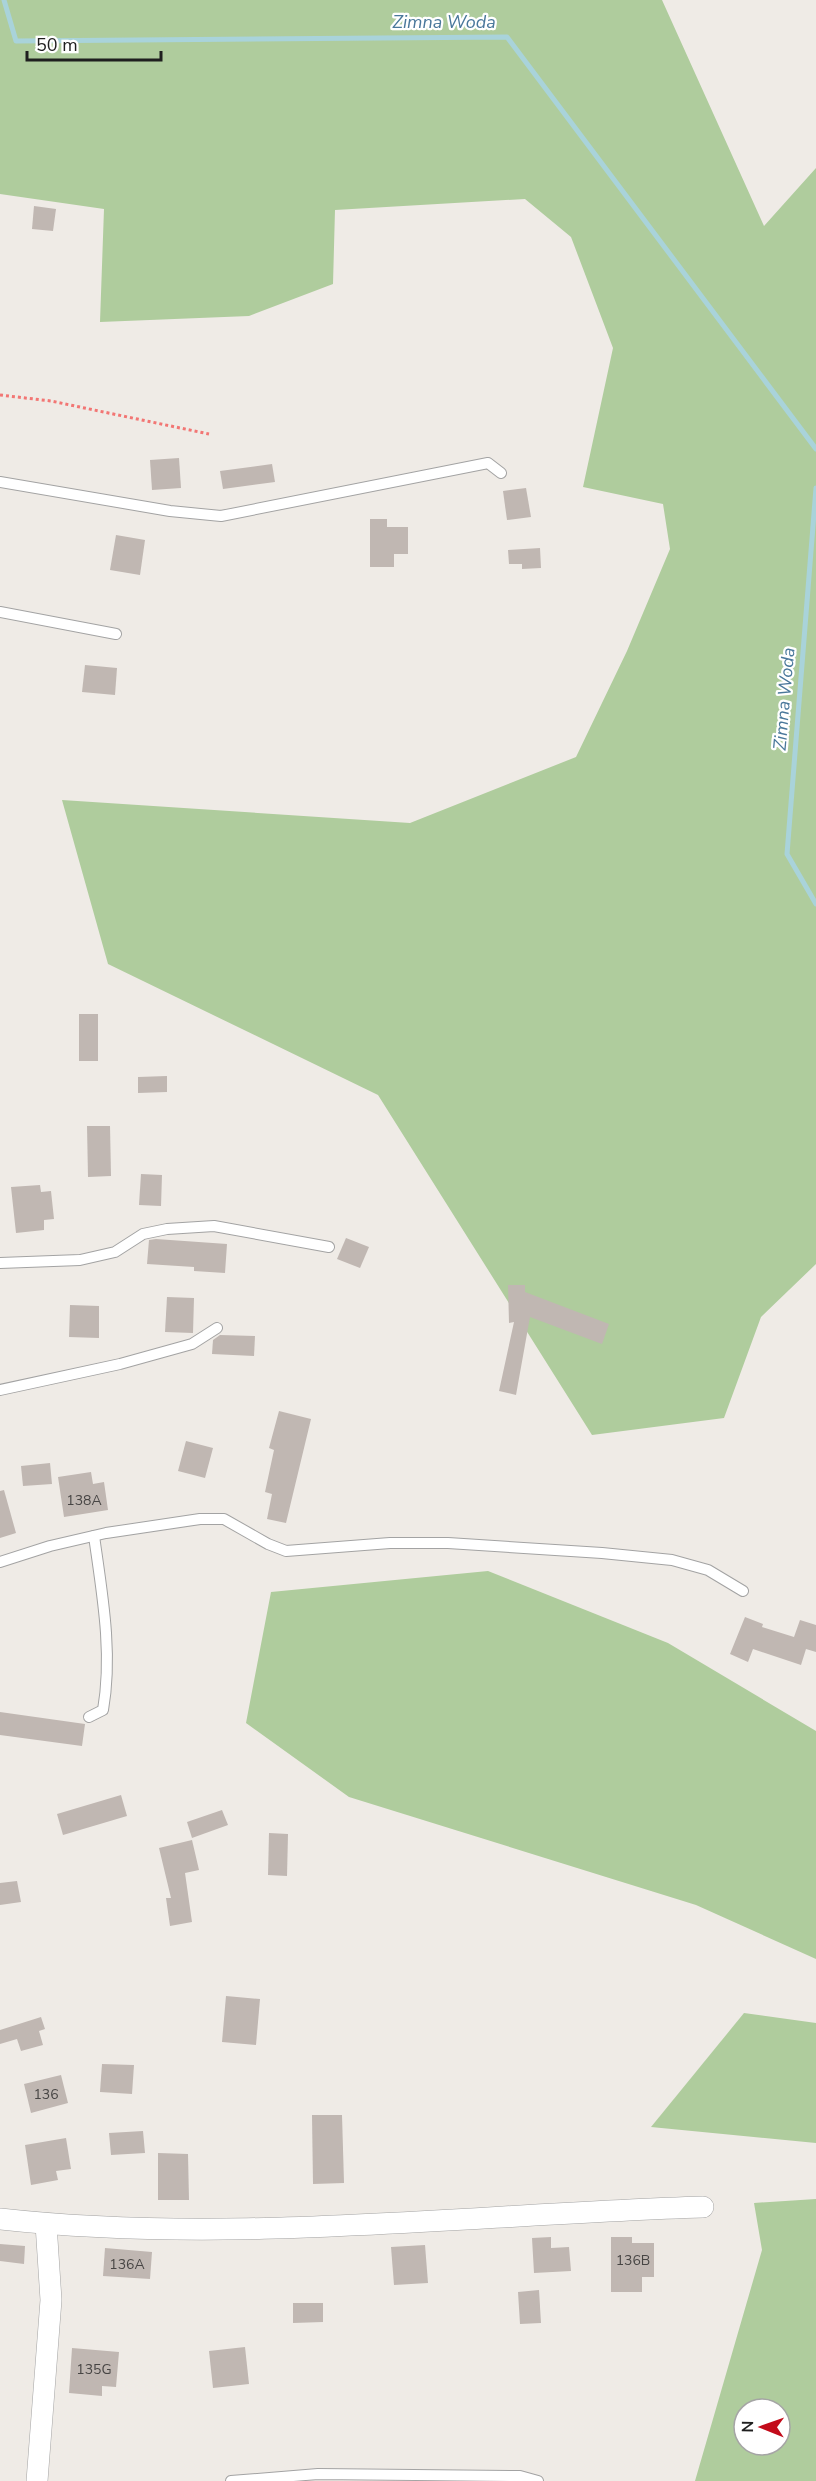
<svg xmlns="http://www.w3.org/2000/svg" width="816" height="2481" font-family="'Nunito Sans',sans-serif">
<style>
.forest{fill:#afcc9d;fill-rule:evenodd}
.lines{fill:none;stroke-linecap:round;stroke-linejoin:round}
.stream{stroke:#a9d3da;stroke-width:5}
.building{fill:#c0b7b2}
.lane-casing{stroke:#a3a3a3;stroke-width:12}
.street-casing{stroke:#a3a3a3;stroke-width:22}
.path{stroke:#f27674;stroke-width:3;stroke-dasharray:3 3;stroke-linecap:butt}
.lane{stroke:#fff;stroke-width:10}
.street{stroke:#fff;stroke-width:21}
.labels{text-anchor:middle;stroke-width:4.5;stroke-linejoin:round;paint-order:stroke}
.number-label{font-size:14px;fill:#474544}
.water-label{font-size:18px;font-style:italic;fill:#4a789b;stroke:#fff}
</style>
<rect width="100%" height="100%" fill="#efebe6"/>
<g class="forest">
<path d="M0,0H662L764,226L816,168V1264L761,1317L724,1418L592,1435L378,1095L108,964L62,800L410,823L576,757L627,651L670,549L663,504L583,487L613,348L571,237L525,199L335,210L333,284L249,316L100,322L104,209L0,194Z"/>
<path d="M488,1571L668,1643L816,1731V1959L696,1905L349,1797L246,1723L271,1592Z"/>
<path d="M744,2013L816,2023V2143L651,2127Z"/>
<path d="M816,2199V2481H695L762,2250L754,2203ZM744,2409H780V2445H744Z"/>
</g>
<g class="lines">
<g class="stream">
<path d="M4,0L16,41L507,37L816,449"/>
<path d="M816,488L787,854L816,904"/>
</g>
</g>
<g class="building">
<path d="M34,206L56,209L53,231L32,229Z"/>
<path d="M179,458L181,488L152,490L150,460Z"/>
<path d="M272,464L275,482L223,489L220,471Z"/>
<path d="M526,488L531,517L507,520L503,491Z"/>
<path d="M370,519H387V527H408V554H394V567H370Z"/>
<path d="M116,535L145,540L140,575L110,570Z"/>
<path d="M540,548L541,568L522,569V564H509L508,550Z"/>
<path d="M85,665L117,668L115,695L82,692Z"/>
<rect x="79" y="1014" width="19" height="47"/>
<path d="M167,1076V1092L138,1093V1077Z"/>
<path d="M87,1126H110L111,1176L88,1177Z"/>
<path d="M141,1174L162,1175L161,1206L139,1205Z"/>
<path d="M40,1185L41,1192L51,1191L54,1219L44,1220V1230L16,1233L11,1187Z"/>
<path d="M346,1238L369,1247L360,1268L337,1259Z"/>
<path d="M156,1239L227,1244L225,1273L194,1271V1267L147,1264L149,1240Z"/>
<path d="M508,1285H525V1292L609,1324L602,1344L530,1317L516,1395L499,1391L514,1322L509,1323Z"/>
<path d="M167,1297L194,1298L193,1333L165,1332Z"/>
<path d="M70,1305L99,1306V1338L69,1337Z"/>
<path d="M220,1335L255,1336L254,1356L212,1354L213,1340Z"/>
<path d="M279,1411L311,1419L286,1523L267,1519L272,1494L265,1492L274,1450L269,1448Z"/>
<path d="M186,1441L213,1448L205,1478L178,1471Z"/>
<path d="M50,1463L52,1484L23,1486L21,1466Z"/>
<path d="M91,1472L93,1484L104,1482L108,1510L64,1517L58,1477Z"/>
<path d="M4,1490L16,1533L0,1538V1491Z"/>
<path d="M745,1617L763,1624L762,1627L794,1637L800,1620L816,1625V1652L806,1649L801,1665L753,1649L748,1662L730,1654Z"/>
<path d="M0,1712L85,1724L82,1746L0,1735Z"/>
<path d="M121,1795L127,1816L63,1835L57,1814Z"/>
<path d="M222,1810L228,1825L192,1838L187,1822Z"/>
<path d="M269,1833L288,1834L287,1876L268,1875Z"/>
<path d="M192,1840L199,1870L185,1873L192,1922L170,1926L166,1898H171L159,1848Z"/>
<path d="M17,1881L21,1902L0,1905V1883Z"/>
<path d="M226,1996L260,1999L256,2045L222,2042Z"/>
<path d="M41,2017L45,2029L39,2031L43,2045L21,2051L17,2039L0,2044V2030Z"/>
<path d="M102,2064L134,2065L132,2094L100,2092Z"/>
<path d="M61,2075L68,2103L31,2113L24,2084Z"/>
<path d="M312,2115H342L344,2183L313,2184Z"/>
<path d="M143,2131L145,2153L111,2155L109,2133Z"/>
<path d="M66,2138L71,2169L56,2171L58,2180L31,2185L25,2145Z"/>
<path d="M158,2153L188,2154L189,2200H158Z"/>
<path d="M551,2237V2248L569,2247L571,2271L534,2273L532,2238Z"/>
<path d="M611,2237H632V2243H654V2277H642V2292H611Z"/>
<path d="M0,2244L25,2246L24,2264L0,2261Z"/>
<path d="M425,2245L428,2283L394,2285L391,2247Z"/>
<path d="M105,2248L152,2252L150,2279L103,2276Z"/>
<path d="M539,2290L541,2323L520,2324L518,2292Z"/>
<path d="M293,2303H323V2322L293,2323Z"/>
<path d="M245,2347L249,2384L213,2388L209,2351Z"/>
<path d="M72,2348L119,2352L116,2387L102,2386V2396L69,2393Z"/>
</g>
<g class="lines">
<g class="lane-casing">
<g id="lane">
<path d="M0,482L170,511L221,516L488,463L501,473"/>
<path d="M0,612L116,634"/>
<path d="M0,1263L80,1260L115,1252L143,1234L167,1229L214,1226L329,1247"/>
<path d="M0,1390L120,1364L192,1344L217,1328"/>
<path d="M0,1562L50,1546L106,1533L200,1519H224L268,1544L286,1551L390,1543H448L602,1553L672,1560L708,1570L743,1591"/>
<path d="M89,1717L103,1710C113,1653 102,1593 94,1536"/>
<path d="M231,2481L318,2474L520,2476L538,2481"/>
</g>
</g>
<g class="street-casing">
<g id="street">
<path d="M0,2219C232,2245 470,2214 703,2207"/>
<path d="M37,2481L51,2300L46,2224"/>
</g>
</g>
<path class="path" d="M0,395L51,401L209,434"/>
<use href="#lane" class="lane"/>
<use href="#street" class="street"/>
</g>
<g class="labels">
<g class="number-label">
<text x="84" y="1505">138A</text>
<text x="46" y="2099">136</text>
<text x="633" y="2265">136B</text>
<text x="127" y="2269">136A</text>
<text x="94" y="2374">135G</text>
</g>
<g class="water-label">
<text x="444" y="28">Zimna Woda</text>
<text transform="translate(784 699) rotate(-85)" y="6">Zimna Woda</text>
</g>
</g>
<g transform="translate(762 2427) rotate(271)"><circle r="28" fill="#ffffff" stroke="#a5a5a5" stroke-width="1.5"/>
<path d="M0-4.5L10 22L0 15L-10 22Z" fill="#c30b1a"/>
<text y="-9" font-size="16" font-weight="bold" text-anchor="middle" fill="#1f1f1f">N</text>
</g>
<path d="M27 51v9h134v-9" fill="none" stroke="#1f1f1f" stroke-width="3"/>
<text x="36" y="51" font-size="18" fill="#1f1f1f" stroke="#ffffff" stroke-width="4.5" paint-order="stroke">50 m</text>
</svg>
